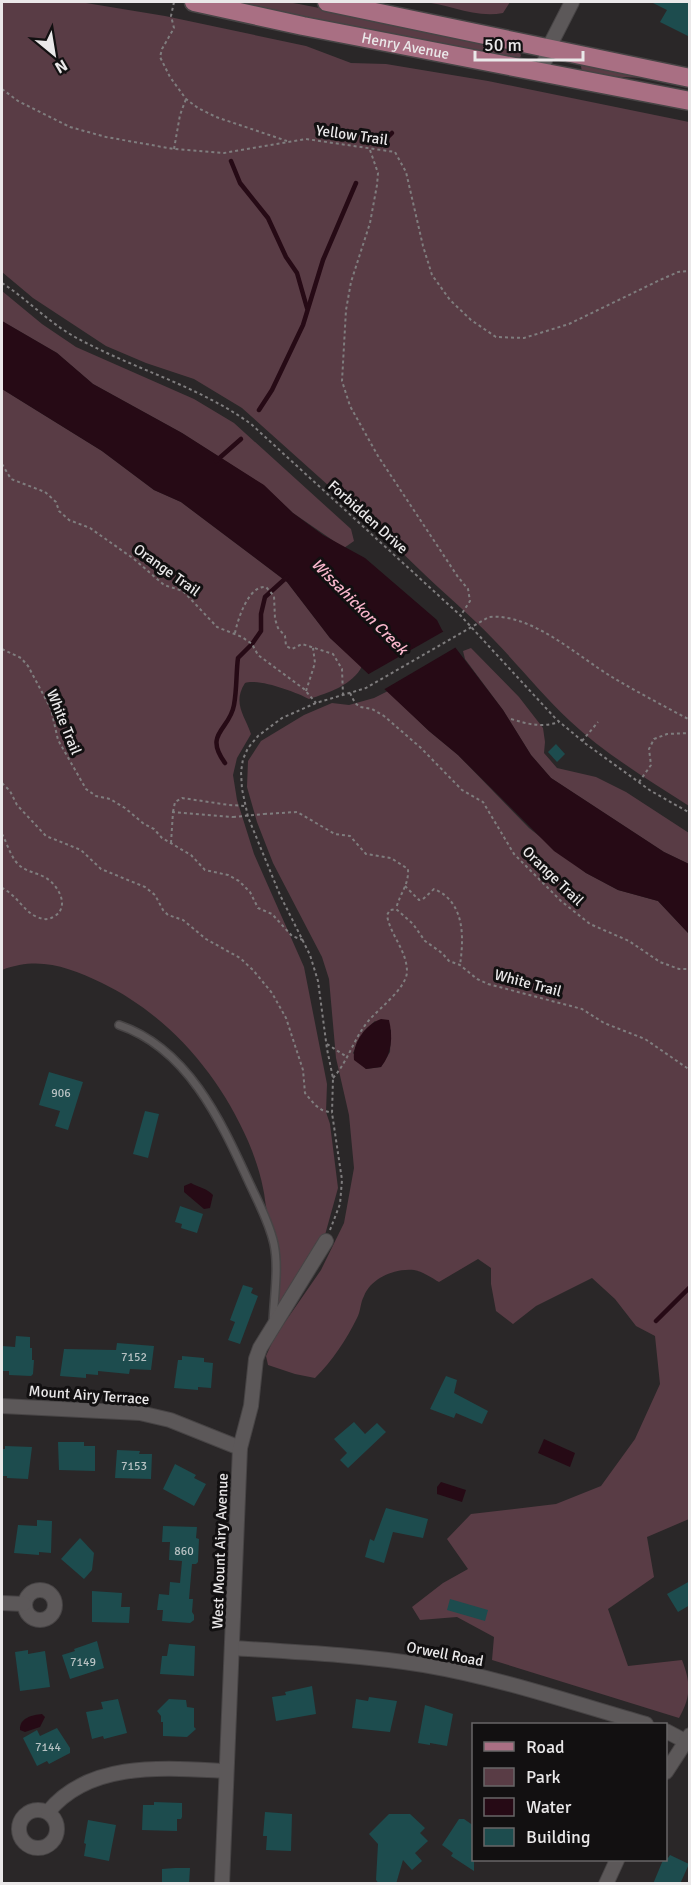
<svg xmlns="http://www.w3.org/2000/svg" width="691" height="1885" font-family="Signika,sans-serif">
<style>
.green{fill:#593c45;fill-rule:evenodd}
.water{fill:#260a15}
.pier{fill:#2a2728}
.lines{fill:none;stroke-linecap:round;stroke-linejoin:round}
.stream{stroke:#260a15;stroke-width:4.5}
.building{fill:#1d4c4e}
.service-casing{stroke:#474445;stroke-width:10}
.minor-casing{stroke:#474445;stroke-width:16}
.primary-casing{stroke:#474445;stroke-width:21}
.path{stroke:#7f7d7e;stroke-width:2;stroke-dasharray:3 3;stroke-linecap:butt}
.service{stroke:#5c5859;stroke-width:7}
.minor{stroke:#5c5859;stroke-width:14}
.primary{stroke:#a96f83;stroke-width:18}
.path-bridge{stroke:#7f7d7e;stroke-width:2;stroke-dasharray:3 3;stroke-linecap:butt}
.labels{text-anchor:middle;stroke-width:6;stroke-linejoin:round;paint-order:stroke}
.number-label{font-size:12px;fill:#b7c1c2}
.street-label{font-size:15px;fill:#eae8e9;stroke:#121011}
.water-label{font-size:16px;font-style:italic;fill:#f8b6cb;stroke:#121011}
</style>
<rect width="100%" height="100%" fill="#2a2728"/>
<g class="green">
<path d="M2,2H80L165,16L306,46L351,63L386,64L488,81L689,122V806C649,780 605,754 570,721C537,690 509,653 476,622C449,596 421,573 396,546L242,408L194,379L146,363L106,346L33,298L2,272Z"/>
<path d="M230,2H287L299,4L411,26L520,52L521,56L518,59L399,38Z"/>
<path d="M421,2H510L503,13C475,19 448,3 421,2Z"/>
<path d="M584,64L645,78L600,76L582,72L581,66Z"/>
<path d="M2,291L42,324L76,347L194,399L234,423L351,529L354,541L344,548L293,513L263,485L182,433L93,384L57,353L2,321Z"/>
<path d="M2,389L102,451L154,490L181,502L287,582L330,638L362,666C353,685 328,693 309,699C296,692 258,678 245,683C232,703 245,716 251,734L237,758L233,775L237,800L254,854L304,967L327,1084L326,1112L330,1124L338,1188L325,1235L304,1272L277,1309C278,1291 281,1273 280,1254C279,1239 271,1226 267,1211C265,1204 265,1196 263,1188C260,1172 254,1155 248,1141C219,1074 168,1015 102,983C68,967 39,956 2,970Z"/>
<path d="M471,648L519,697L543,728L545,742L544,753L557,768L596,777L626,792L689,833V864L664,852L551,778L531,755L503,710L465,659L463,651Z"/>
<path d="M388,691L429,731L458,755L529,828L586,873L618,890L658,901L689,934V1519L647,1537L654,1577L608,1609L628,1666L682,1660C691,1683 691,1697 679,1718L492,1660L494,1637L457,1617L420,1620L412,1607L443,1583L468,1569L447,1539L471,1514L556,1504L601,1486L635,1439L660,1384L655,1336L636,1326L615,1299L592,1278L536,1306L513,1324L496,1311L491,1284V1268L478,1259L439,1282C432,1278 422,1271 414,1270C395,1268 371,1278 364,1296C360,1303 361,1311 357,1318C346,1340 333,1360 315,1378L295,1374L268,1365L266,1356L274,1338L321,1270L344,1223L354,1168L349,1115L336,1058L329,979L322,957L273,863L257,822L247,787L248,761L261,741L304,715L332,703L349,705L374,698ZM375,1021L391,1030L390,1052L381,1067L366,1069L353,1053L364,1031Z"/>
</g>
<g class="water">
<path d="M2,321L57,353L93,384L182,433L264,485L293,513L323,535L365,558L437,620L442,630L503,710L531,755L551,778L664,852L689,864V934L658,901L618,890L586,873L554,851L458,755L429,731L330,638L287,582L181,502L154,490L102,451L2,389Z"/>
<path d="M381,1019L389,1020C393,1037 392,1053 381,1067L366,1069L354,1060C352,1043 365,1025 381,1019Z"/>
<path d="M191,1183C198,1187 208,1189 213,1195L210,1208L204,1209L184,1192V1186Z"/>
<path d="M544,1439L575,1453L570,1467L538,1453Z"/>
<path d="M441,1482L466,1490L462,1502L437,1494V1487Z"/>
<path d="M42,1714L45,1717L40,1727L25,1732L20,1730C19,1718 32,1715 42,1714Z"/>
</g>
<path class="pier" d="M446,630L458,646L383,690L367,675Z"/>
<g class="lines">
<g class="stream">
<path d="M386,139L392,133"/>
<path d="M231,161L240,183L268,218L286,257L297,273L307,308"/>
<path d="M259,410L272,390L303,325L323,260L356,183"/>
<path d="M216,461L241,439"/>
<path d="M225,763C203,733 230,730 234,705C237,689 236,673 238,658L252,644L261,631V614L265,597L287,577"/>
<path d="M656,1321L690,1287"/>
</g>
</g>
<g class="building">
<path d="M651,2H690V37L660,22L667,10Z"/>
<path d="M556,744L565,754L557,762L548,752Z"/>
<path d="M49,1072L83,1082L68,1130L55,1126L60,1111L39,1105Z"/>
<path d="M145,1111L159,1114L148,1158L133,1154Z"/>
<path d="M180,1206L203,1214L197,1233L181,1228L182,1224L175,1222Z"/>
<path d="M243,1285L253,1288L251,1293L258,1296L240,1344L228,1340L235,1322L230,1320Z"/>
<path d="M16,1336L30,1337V1348H32V1360H34L33,1374L31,1376L9,1375V1371H2V1346L15,1347Z"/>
<path d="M117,1343L154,1346L151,1370L130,1369L129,1374L98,1371V1375L86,1374V1378L60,1376L64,1349L116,1350Z"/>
<path d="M182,1356L204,1358V1362L213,1363L211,1388L198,1387V1390L174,1388L178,1360H182Z"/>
<path d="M446,1376L457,1380L454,1393L488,1411L482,1424L456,1413L454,1418L430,1409Z"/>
<path d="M354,1422L365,1434L377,1423L386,1432L348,1468L340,1460L347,1453L334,1439Z"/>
<path d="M58,1442H84V1446H95V1471L59,1470Z"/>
<path d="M5,1446L32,1447L28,1479L7,1478V1476H2V1449H5Z"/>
<path d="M117,1450L140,1451L139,1454H152L151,1479L115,1478Z"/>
<path d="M175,1464L196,1475L194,1478L206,1484L194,1506L163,1489Z"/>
<path d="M386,1508L428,1519L423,1538L393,1532L384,1563L365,1557L370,1539L374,1541Z"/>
<path d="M37,1520L52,1521L51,1553L39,1552V1555L14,1553L18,1525L37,1526Z"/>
<path d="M163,1526L197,1527L196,1538L199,1539L198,1562L196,1564H192L189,1599H193L192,1612L194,1615V1620L190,1623L162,1621L163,1610H157L159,1594L169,1595L170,1582L180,1583L182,1561L169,1560L170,1542H162Z"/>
<path d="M80,1538L94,1553L92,1570L84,1579L61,1559Z"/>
<path d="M690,1581V1605L678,1612L667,1594Z"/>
<path d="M92,1591L122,1593L121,1607H130L129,1623L92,1622Z"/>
<path d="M450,1599L488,1610L485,1621L447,1610Z"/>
<path d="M97,1641L104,1668L70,1679L62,1655L75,1651L74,1649Z"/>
<path d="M169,1644L195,1646L194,1676L160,1674L162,1656H167Z"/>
<path d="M28,1650V1654L45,1651L50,1687L20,1691L15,1652Z"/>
<path d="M312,1686L316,1714L276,1721L272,1697L286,1695L285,1692Z"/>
<path d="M369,1697L397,1701L390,1732L352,1728L356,1699L368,1701Z"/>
<path d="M118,1699L127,1733L104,1739L103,1736L92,1739L86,1712L103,1709L101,1702Z"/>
<path d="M169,1699L186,1700L187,1707L194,1708V1727L196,1729L187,1737L163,1736V1722H161V1716L157,1711Z"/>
<path d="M425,1705L453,1714L447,1746L430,1743V1745L418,1743Z"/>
<path d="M57,1728L70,1748V1753L49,1764L47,1761L37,1766L23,1738L37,1730L40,1736Z"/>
<path d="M154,1802L182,1803V1817L181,1819H177V1831L142,1830L143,1805H154Z"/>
<path d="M265,1812L292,1814L291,1851L266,1850L267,1836H263Z"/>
<path d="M389,1814H410L425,1828L420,1833L428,1841L415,1853L422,1861L412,1870L403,1860L396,1884H379L376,1880L378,1844L369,1834Z"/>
<path d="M459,1819H464L474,1826V1871L451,1856L453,1853L442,1845Z"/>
<path d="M88,1820L116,1825L109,1861L84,1856L86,1844L84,1843Z"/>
<path d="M670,1855L689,1864L680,1884H653L663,1860H666V1857L668,1858Z"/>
<path d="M175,1868H190L189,1884H162V1869Z"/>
</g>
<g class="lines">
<g class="service-casing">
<path id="service" d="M119,1025C187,1048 220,1119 248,1180C257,1200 269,1221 274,1244C279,1268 274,1297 273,1322"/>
</g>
<g class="minor-casing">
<g id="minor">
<path d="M542,72L548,49L572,2"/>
<path d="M2,1406L140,1413L170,1420L240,1448"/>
<circle cx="40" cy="1605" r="15"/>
<path d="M2,1603L24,1604"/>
<path d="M232,1648C296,1652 361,1655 424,1665C500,1678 573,1703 646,1724"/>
<path d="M666,1731L685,1741"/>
<path d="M666,1772L690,1735"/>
<circle cx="38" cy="1829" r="19"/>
<path d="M48,1812C90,1760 167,1768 226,1771"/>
<path d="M222,1884L240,1448L251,1406L256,1359L260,1348L326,1241"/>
<path d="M606,1884L617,1860"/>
</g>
</g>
<g class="primary-casing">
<g id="primary">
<path id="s1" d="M194,2L303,26L690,101"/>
<path d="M327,2L690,78"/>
</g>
</g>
<g class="path">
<path d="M174,2L171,16L174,28L162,49L160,57L170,77L186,99L198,108L216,117L287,141"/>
<path d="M2,89L18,101L70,127L106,137L174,149L224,153L306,139L395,152L406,172L423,246L432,275L450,300L471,320L496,337L524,338L569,324L660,280L678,272L690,271"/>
<path d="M174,149L180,115L186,99"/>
<path d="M370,150L378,173L377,185L370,223L351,282L346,310L342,381L350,406L378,456L458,577L468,589L470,601L461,615"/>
<path d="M2,283C27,299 48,322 75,337C133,369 197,385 251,424L461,616L556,719L586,744L651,791L690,813"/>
<path d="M2,464L11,479L45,492L56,502L59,511L69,520L90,528L134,559L164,585L183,591L217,627L242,637L252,644L258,655L304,689L316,703"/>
<path d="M235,633C238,618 249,585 266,587L274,596L275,619L278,628L285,636L286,646L292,649L302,644L333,654L342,669L343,695"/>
<path d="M2,649L21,658L28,666L51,709L58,740L86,789L96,796L110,799L125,808L144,824L154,829L162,838L191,855L205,870L228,875L239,881L250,892L258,908L272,914L292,936L303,940"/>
<path d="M306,691L315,663L313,648"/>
<path d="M350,693L355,703L360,707L372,709L384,716L421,748L462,790L483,802L514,854L561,901L590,924L629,941L660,962L679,969H690"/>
<path d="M511,719C528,724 541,728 559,722"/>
<path d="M582,741L598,722"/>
<path d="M639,782L651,765L649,749L654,739L667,734L690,733"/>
<path d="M2,783L10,791L17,805L46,836L81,850L101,869L145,887L155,895L163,910L168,915L183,920L206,939L240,958L253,970L272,993L286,1018L303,1070L305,1093L315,1105L322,1110L332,1113"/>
<path d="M173,812L175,802L182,798L229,805L246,806"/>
<path d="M264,814L297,812L335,834L350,836L366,854L391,858L408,869C409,885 400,893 396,909"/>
<path d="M2,834C7,843 10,855 17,863C25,872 36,872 46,878C58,885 70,906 55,916C49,920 44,920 37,917C23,911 18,896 2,888"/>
<path d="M171,843L173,812L233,817"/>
<path d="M405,886L419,900L423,899L434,889C465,902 464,937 460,965"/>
<path d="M327,1044L347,1057"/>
<path d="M333,1078C349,1060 354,1037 370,1019C381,1007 406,988 407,972C407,950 390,935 387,915L390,910L396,909L413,924L425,941L442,953L449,961L460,965L477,979L488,984L582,1009L604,1023L645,1039L690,1070"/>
<path d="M330,1230L340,1204L342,1180L332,1113L333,1078L327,1049L318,981L310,955L280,895L248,817L242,789L241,772L243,759L248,748L258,736L282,718L316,703L366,688L489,617C532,613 577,656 612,677C637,692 664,706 690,720"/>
</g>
<use href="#service" class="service"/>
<use href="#minor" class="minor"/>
<use href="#primary" class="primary"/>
<path class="path-bridge" d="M233,817L264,814"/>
</g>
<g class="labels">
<g class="number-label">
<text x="61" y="1097">906</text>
<text x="134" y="1361">7152</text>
<text x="134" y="1470">7153</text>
<text x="184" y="1555">860</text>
<text x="83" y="1666">7149</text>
<text x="48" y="1751">7144</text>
</g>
<g class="street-label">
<text dy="5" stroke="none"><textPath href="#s1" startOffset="216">Henry Avenue</textPath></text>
<text transform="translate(352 135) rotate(8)" y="5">Yellow Trail</text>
<text transform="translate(368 517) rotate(42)" y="5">Forbidden Drive</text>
<text transform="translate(167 570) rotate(36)" y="5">Orange Trail</text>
<text transform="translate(64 722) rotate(68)" y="5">White Trail</text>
<text transform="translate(553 876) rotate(44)" y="5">Orange Trail</text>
<text transform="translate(528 983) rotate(15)" y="5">White Trail</text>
<text transform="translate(89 1395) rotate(4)" y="5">Mount Airy Terrace</text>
<text transform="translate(220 1551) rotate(-88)" y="5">West Mount Airy Avenue</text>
<text transform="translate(445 1654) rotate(11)" y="5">Orwell Road</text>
</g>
<g class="water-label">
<text transform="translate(360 606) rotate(45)" y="6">Wissahickon Creek</text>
</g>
</g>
<rect width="691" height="1885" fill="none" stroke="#eae8e9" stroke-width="6"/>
<rect x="472" y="1723" width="195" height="138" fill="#121011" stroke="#686667" stroke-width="1.5"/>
<rect x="484" y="1742" width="30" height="9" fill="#a96f83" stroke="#686667" stroke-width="1.5"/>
<text x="526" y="1753" font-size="18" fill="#eae8e9">Road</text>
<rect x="484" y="1768" width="30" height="18" fill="#593c45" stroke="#686667" stroke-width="1.5"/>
<text x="526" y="1783" font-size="18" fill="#eae8e9">Park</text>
<rect x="484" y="1798" width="30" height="18" fill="#260a15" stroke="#686667" stroke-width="1.5"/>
<text x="526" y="1813" font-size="18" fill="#eae8e9">Water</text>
<rect x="484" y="1828" width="30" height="18" fill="#1d4c4e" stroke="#686667" stroke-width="1.5"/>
<text x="526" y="1843" font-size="18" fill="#eae8e9">Building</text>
<g transform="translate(54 54) rotate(150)" stroke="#121011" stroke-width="4.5" paint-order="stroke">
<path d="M0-4.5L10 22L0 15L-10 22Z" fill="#eae8e9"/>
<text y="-9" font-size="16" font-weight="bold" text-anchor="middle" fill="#eae8e9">N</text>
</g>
<path d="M475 51v9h108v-9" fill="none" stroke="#eae8e9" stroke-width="3"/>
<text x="484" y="51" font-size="18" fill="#eae8e9" stroke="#121011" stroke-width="4.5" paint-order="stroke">50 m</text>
</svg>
